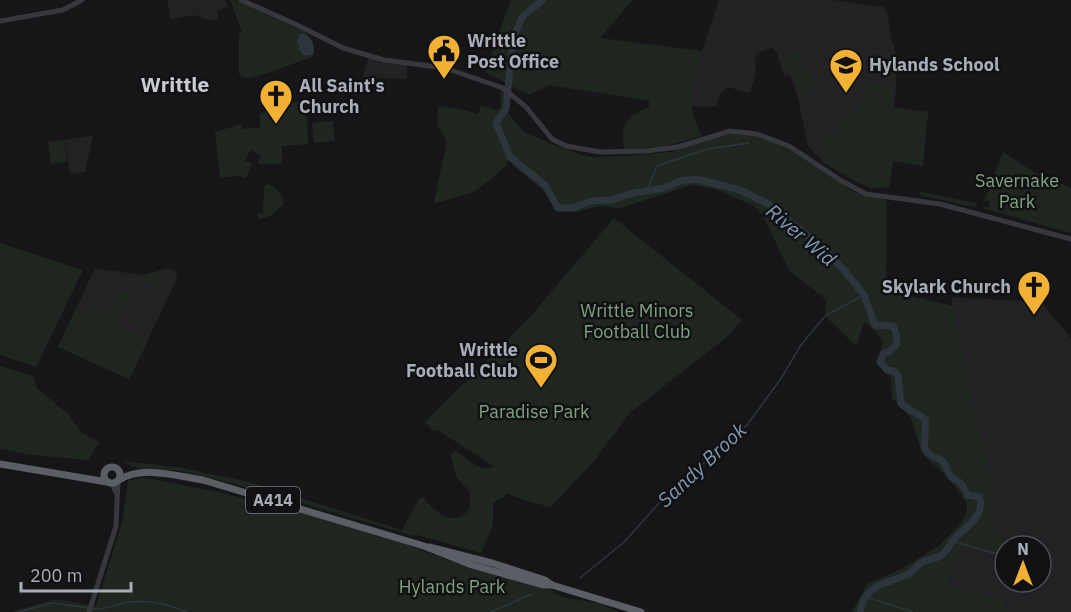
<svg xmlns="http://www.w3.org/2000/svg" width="1071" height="612" font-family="'IBM Plex Sans',sans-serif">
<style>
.built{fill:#222225;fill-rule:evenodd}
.green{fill:#1e261f}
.water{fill:#2c353c}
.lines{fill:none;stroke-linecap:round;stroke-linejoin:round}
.stream{stroke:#2c353c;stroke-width:1.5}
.river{stroke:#2c353c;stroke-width:7}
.tertiary{stroke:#37383d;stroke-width:5}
.trunk{stroke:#5b5e65;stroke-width:7}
.labels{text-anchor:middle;stroke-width:5;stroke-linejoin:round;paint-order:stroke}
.shield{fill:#111113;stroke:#7b7e86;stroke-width:1.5}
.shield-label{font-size:16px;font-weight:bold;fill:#a8adb8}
.poi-label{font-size:18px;font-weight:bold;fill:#a8adb8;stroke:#111113;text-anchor:start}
.park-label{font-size:18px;fill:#7fa381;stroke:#111113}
.water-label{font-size:20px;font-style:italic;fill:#7f9bb3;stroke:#111113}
.quarter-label{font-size:21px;font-weight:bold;fill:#c9ccd4;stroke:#111113}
</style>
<rect width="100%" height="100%" fill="#161618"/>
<g class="built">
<path d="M167,0H225L228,6L217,11L218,20L212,21L193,15L171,20Z"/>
<path d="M719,0H833L884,7L887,11L892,43L895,47L896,86L894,107L928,112L923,166L893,160L889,187L871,188L855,181L824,163L808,146L798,99L790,75L784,76L777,53L772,48L762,51L755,59L756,73L750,93L727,87L720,94L716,107L691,106V84Z"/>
<path d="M369,57L407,63V79L362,78Z"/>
<path d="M93,135L85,172L70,174L64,140Z"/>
<path d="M95,268L142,275L170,268L177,273L176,281L129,379L58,347Z"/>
<path d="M951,297L1041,302L1071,338V612H1006L1005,600L947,587L954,565L963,544L993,554L1005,552L1003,533L995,534L990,482L993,481L978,425ZM1005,546H1041V582H1005Z"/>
</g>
<g class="green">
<path d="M230,0H235L305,32L308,36L300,33C294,43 300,58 313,55L312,57C296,62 262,77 247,78C242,78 242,77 239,74V33L242,32Z"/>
<path d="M511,0H633L600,38L703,51C692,83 684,103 702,136L662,147L624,149C620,124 626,116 649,107V101L549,85L529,95L485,72Z"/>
<path d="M799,52L804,69L810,67L818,92L799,97L792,73L785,75L780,58Z"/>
<path d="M868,82L894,88L890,107L928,112L923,166L893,161L889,187L871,188L855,181L824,163L826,147L825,139L840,128L848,112L859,111L861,102L864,100Z"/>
<path d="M501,89L507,93L505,109L523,131L554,145L588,157L626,156L670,152L732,133L750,134L785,146L854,192L887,200L886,290L953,306L978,425L993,481L990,482L995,533H1003L1005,553L993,554L963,544L954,565L947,586L1005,600L1006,612H852L867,584L903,568L940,545L960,524L967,512V504L957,489L942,472L922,454L911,418L892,398L891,378L877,364L883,341L871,327L864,322L856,346L825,316L826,300L789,270L763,216L754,206L715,189L692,185L618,209C594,201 587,213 570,212C565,211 560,209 556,208L542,189L513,166L509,159L506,166L475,192L437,203L434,202L447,141L437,125L438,106L460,109L478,114L481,105L496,110L500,108Z"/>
<path d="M299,101L303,103L307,120L308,144L282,146V164H258L261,155L250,150L245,161L252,164L246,178L237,176L220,178L215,132L242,124L243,129L260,127V114L274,107Z"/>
<path d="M333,121L335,141L314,143L312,123Z"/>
<path d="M64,140L67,162L51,164L48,142Z"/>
<path d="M1003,152L1034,172L1071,188V233L982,208L990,207L989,200L982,202L987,195Z"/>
<path d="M268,184C275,186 284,196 284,203L272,215L260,219L256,214L263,213L264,186Z"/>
<path d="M921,192L976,203L977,206L973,207L920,195Z"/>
<path d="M614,218L742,320L728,336L630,413L594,461L551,507L530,502L508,494L493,503V525L481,553L417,535L413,536C337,514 262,490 186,472C170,468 134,473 123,461L178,467L249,482L402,530L419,499L423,497C434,513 457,530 470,507V492L456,477L451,455L455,450C466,457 480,474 493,466L436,429L434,431L425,422L528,319Z"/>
<path d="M0,243L83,270L36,367L0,355Z"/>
<path d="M159,271L158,290L140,279L142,275Z"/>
<path d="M132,289L133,290L117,325L145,337L148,341L129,379L58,347L77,306L88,311L90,306L93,307L92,310L105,316L109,308L112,309L121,292L125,294Z"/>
<path d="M0,366L33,376L37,388L69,415L82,433L99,442L88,460L33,455L0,449Z"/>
<path d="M142,477L223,493L301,513L403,543L459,564L551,590L562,597L601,604L618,612H12L55,599L96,606L122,522L128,481Z"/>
</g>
<path class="water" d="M300,33C311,34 316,45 313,55L305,56L300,51L297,41Z"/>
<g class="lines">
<g class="stream">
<path d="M647,191L657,166L707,149L749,143"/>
<path d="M953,541L993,553L1005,552"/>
<path d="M580,578L624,542L660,502L747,425L780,380L801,345L825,316L864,295"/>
<path d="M866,597L913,612"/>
<path d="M91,609C106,611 115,604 129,602C148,600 169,604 186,612"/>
<path d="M19,612L52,603L89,608"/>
<path d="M491,612L532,594"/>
</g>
<path class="river" d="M543,0L523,16L513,38L506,109L496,123L510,157L545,185L558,208H573L591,201L612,200L629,194L664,188L680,181L696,179L740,190L768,204L823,248L844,270L864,295L875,325L893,326C900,340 898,349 883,354L880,362L887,370L894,371L898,376L901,404L925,419C928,439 915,453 942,460L951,477L961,483L968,495L979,497C987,514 965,528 955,538C950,544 947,552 940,556C934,559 928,559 922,562C917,566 913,572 908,574C888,585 865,582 860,612"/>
<g class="tertiary">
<path d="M241,0L297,25L343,48L384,60L445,68L503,88L526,107L552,139L566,146L600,152L646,151L678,147L730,131L757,134L789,146L840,180L866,194L940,204L1071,239"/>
<path d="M0,21L63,10L82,0"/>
<path d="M112,483L116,493"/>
<path d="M89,612L116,526L118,481"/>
</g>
<g class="trunk">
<path d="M0,464L107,482"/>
<circle cx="112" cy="475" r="8"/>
<path d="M119,480C143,465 177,476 203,480L424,546L472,565L543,585H552"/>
<path d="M429,547L492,563L545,580L552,585L641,612"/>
</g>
</g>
<defs>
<g id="civic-pin" transform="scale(1.725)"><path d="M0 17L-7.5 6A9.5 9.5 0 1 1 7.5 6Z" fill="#f2b134" stroke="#111113"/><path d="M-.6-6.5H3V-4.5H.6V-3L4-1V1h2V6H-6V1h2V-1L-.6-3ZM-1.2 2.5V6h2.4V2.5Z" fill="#111"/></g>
<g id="school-pin" transform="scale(1.725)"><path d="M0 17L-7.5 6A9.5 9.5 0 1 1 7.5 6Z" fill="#f2b134" stroke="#111113"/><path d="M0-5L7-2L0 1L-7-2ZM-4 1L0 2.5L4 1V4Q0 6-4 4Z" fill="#111"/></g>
<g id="church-pin" transform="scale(1.725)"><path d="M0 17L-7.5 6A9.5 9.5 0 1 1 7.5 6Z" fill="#f2b134" stroke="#111113"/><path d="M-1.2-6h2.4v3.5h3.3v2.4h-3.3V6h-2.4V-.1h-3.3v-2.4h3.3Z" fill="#111"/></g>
<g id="stadium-pin" transform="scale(1.725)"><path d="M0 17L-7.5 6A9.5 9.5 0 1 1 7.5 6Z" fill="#f2b134" stroke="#111113"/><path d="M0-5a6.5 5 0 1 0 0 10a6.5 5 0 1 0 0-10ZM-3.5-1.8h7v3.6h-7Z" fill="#111"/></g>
</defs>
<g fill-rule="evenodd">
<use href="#civic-pin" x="444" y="51"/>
<use href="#school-pin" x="846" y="65"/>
<use href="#church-pin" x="276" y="96"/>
<use href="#church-pin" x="1034" y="287"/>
<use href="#stadium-pin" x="541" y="360"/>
</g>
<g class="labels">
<rect class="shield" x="246" y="487" width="54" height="26" rx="4.5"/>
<g class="shield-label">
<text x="273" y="506">A414</text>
</g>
<g class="poi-label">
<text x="467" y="47">Writtle<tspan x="467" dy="21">Post Office</tspan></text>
<text x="869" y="71">Hylands School</text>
<text x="299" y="92">All Saint's<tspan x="299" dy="21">Church</tspan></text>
<text x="1011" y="293" text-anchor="end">Skylark Church</text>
<text x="518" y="356" text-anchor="end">Writtle<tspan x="518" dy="21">Football Club</tspan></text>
</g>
<g class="park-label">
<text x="1017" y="187">Savernake<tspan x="1017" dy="21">Park</tspan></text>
<text x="637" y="317">Writtle Minors<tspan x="637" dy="21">Football Club</tspan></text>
<text x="534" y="418">Paradise Park</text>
<text x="452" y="593">Hylands Park</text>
</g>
<g class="water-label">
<text transform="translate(801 235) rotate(40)" y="7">River Wid</text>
<text transform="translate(702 465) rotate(-43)" y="7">Sandy Brook</text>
</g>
<g class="quarter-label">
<text x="175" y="92">Writtle</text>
</g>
</g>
<g transform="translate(1023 564)"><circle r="28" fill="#111113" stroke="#4d4f55" stroke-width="1.5"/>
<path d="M0-4.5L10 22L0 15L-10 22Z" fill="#f2b134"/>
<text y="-9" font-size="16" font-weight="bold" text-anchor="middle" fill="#a8adb8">N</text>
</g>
<path d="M21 582v9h110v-9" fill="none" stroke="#a8adb8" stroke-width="3"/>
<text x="30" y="582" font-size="18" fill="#a8adb8" stroke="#111113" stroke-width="4.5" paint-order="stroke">200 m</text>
</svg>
